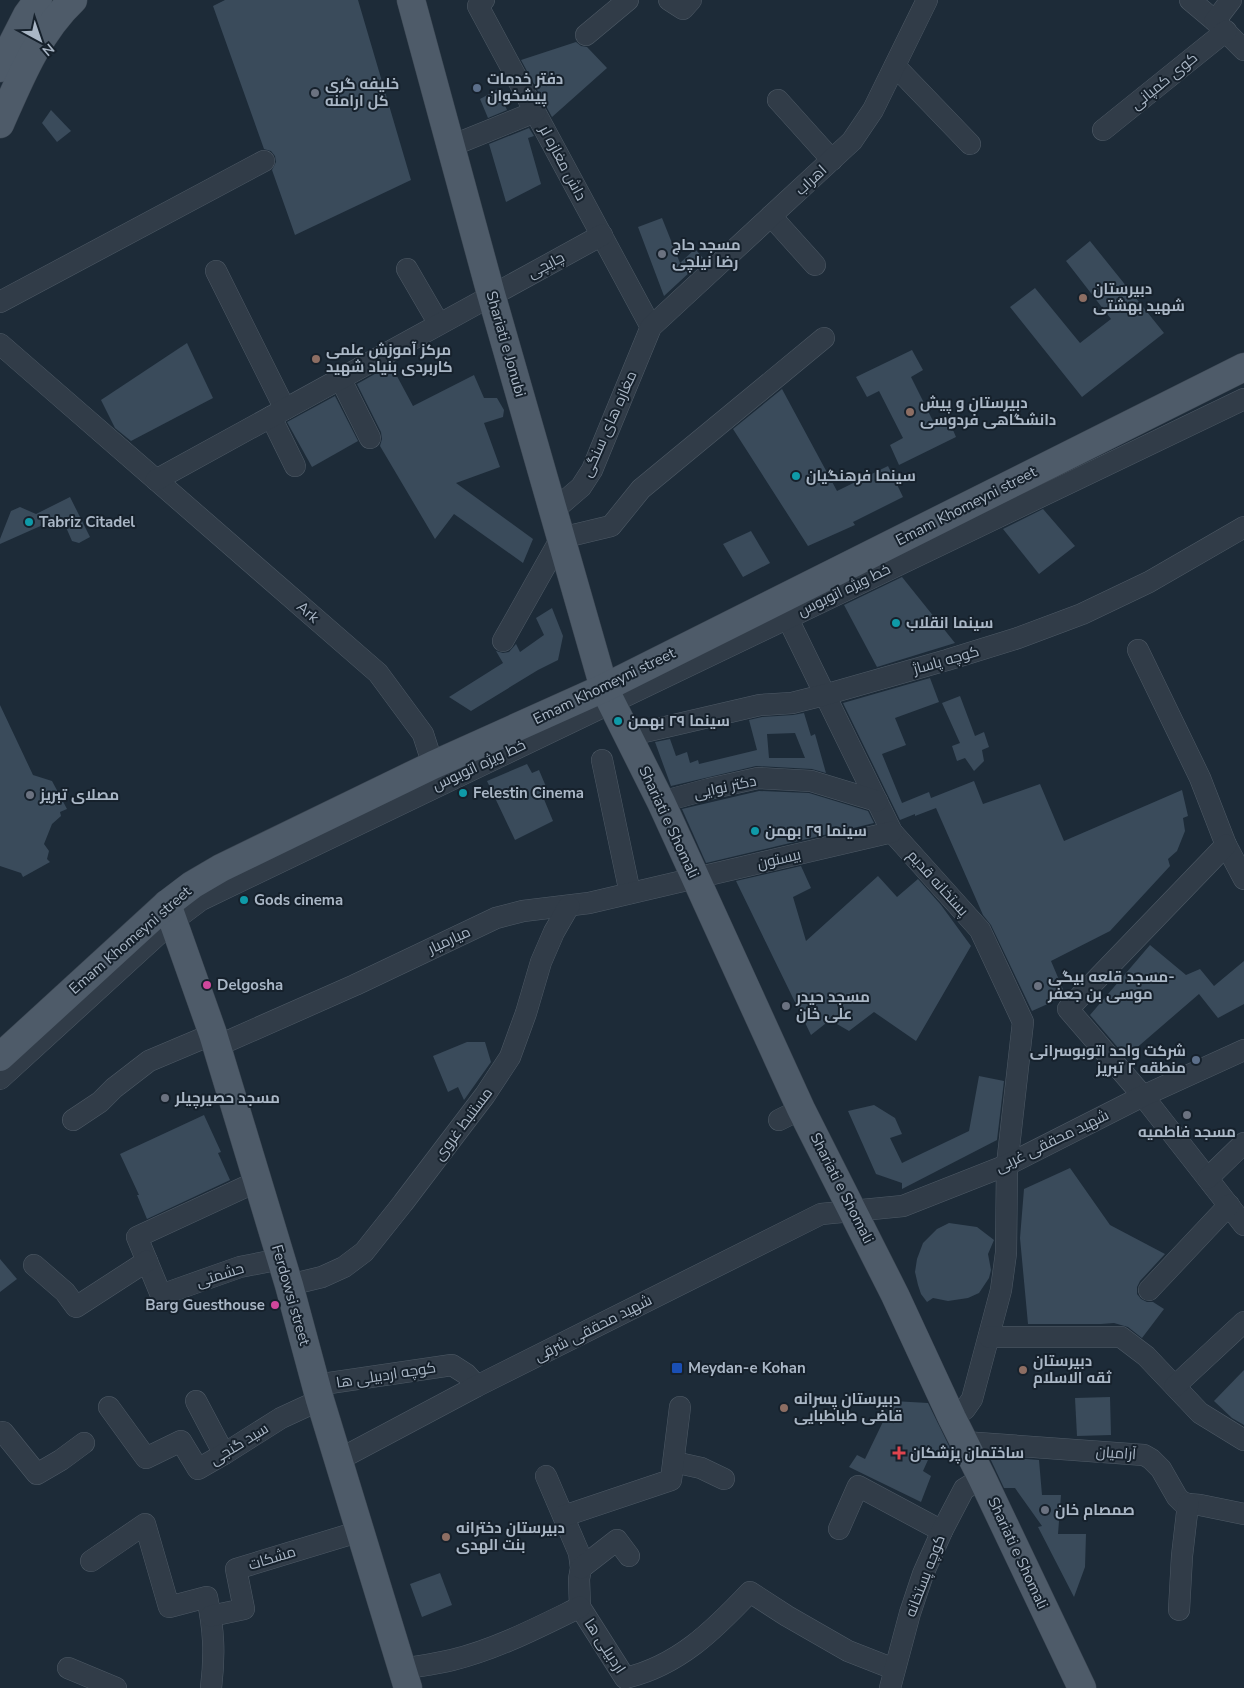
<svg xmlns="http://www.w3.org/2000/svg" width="1244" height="1688" font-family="'Nunito Sans',Cairo,sans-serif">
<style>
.building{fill:#3a4b5b;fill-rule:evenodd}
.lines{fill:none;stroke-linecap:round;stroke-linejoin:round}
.minor-casing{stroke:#4e5a66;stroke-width:22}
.major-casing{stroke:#3a4551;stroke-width:29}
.minor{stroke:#313c48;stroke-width:21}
.major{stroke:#4e5b69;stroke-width:28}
.service-dot{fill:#5c6f8a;stroke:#16212c;stroke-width:2}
.worship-dot{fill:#6b7280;stroke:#16212c;stroke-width:2}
.education-dot{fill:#8d6e63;stroke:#16212c;stroke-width:2}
.culture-dot{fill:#0f9aa8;stroke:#16212c;stroke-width:2}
.hotel-dot{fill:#d1479c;stroke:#16212c;stroke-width:2}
.transit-dot{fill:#1a4fb4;stroke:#16212c;stroke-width:2}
.health-dot{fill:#e0444e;stroke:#16212c;stroke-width:2}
.labels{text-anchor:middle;stroke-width:4;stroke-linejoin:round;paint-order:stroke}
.poi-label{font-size:15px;font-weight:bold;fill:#aab7c6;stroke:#16212c;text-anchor:start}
.street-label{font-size:15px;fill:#aab7c6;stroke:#16212c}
</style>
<rect width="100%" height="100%" fill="#1d2b38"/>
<g class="building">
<path d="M225,0H358L411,180L295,235L272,170L276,162L275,156L271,151L264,149L213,6Z"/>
<path d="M576,42L581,46L587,47L607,68L552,117L521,60Z"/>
<path d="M498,89L507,110L488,118L480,99Z"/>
<path d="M51,110L71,131L57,142L42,123Z"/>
<path d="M529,128L534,136L528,138L541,184L506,202L489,144Z"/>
<path d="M662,218L680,263L695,249L704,259L664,296L638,227Z"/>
<path d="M1090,241L1164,333L1082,397L1010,307L1035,288L1080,343L1111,319L1066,261Z"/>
<path d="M187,343L213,398L131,441L115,428L101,400Z"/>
<path d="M912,350L923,370L911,377L934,423L947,416L956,437L899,465L890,445L903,438L879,391L867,397L856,377Z"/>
<path d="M391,365L413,406L474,375L484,398H497L504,410L503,417L484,423L500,467L456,483L533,539L523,563L454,514L435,539L380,446L382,439L381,432L357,384Z"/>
<path d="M782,389L837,491L888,466L903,497L853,522L855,525L808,546L733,429Z"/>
<path d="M335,396L358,441L312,467L287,422Z"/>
<path d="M70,497L90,537L79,543L72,541L65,525L57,528L54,520L0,544V539L11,511L20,507L36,514Z"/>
<path d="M1043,509L1075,546L1039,574L1003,529Z"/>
<path d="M751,531L770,563L743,577L723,544Z"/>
<path d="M902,577L955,643L877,667L844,605Z"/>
<path d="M552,608L563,636L558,660L538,670L471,711L449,697L503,663L496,651L503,653L509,652L516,644L520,652L544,635L536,618Z"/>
<path d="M930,678L939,702L895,718L906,745L882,754L902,803L929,792L931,798L974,781L983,804L1040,784L1064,841L1182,790L1188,816L1183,818L1185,831L1177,851L1168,859L1170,866L1110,931L1051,961L1065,994L1061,998L1032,1011L991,925L983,915L936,808L915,816V814L900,820L843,703Z"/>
<path d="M960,696L975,736L984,732L989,747L982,750L984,761L974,771L965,758L957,761L952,746L960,743L942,703Z"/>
<path d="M0,705L33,775L52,781L67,809L60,812L61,816L52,824L44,844L49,851L47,859L50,862L23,877L21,873L0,866Z"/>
<path d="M804,713L811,736L815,734L826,773L812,769L756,766L671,786L655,742L670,739L676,756L687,752L690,763L698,760L699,764L757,750L749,720L762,717L793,715ZM795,733L805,758H769L767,734Z"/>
<path d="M527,764L532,773L539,770L547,789L541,792L553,821L515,840L487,781Z"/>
<path d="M759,791L809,793L868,811L874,823L706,863L682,809Z"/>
<path d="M801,866L811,888L793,897L806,941L878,876L897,897L918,879L941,905L971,946L916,1041L874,1012L849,1031L830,1020L811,1035L736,881Z"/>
<path d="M1150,945L1186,975L1200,969L1214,986L1244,961V1004L1218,1018L1199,994L1126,1057L1090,1015Z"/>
<path d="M467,1042H485L491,1062L464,1100L458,1087L448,1092L433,1056Z"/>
<path d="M979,1076L1004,1081L997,1140L902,1189V1183L876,1174L848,1111L874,1105L895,1118L902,1134L890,1138L902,1163L969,1131Z"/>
<path d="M204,1115L221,1152L218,1153L230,1180L147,1219L137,1195H139L120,1154Z"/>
<path d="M1070,1168L1110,1225L1165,1254L1140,1281L1137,1287V1294L1141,1299L1147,1302H1153L1164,1309L1142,1338L1128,1327L1114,1323L1101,1324H1028L1020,1238L1024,1189Z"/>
<path d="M949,1223L977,1227L994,1240L988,1254L991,1270L989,1278L979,1293L968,1298L948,1301L933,1298L927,1302L921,1294L918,1285L915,1272L917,1259L923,1243L937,1229Z"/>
<path d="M0,1259L17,1279L0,1292Z"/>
<path d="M1244,1370V1425L1232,1418L1214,1401Z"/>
<path d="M1110,1397L1111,1435L1077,1436L1075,1398Z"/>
<path d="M893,1401L928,1403L951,1450L932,1451L923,1471L931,1476L921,1502L849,1467L857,1455L865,1459Z"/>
<path d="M989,1456L1039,1460L1042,1495H1061L1058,1534H1086L1085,1567L1074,1597L1038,1527L1042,1526L1015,1488H1004Z"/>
<path d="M440,1573L452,1605L422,1617L410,1584Z"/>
</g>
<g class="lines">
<g class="minor-casing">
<g id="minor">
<path d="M484,0L478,6L651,327"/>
<path d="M669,0L683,9L691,0"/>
<path d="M1190,0L1215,21L1244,50"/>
<path d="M1215,21L1231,0"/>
<path d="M586,35L628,0"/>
<path d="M895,66L970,144"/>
<path d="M778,100L832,160"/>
<path d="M1103,130L1226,31"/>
<path d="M451,146L535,112"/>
<path d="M771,216L815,265"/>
<path d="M407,269L439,324"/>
<path d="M216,271L285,409"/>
<path d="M0,302L264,161"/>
<path d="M0,344L378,673L423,734L433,765"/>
<path d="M340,378L370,438"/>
<path d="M271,417L295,466"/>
<path d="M156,480L602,235"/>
<path d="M553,511L581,487L592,470L651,327L852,141L873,110L927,0"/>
<path d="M787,617L892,832L980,930L1023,1022L1007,1165L1006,1253L1001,1290L972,1399L965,1409L952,1418"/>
<path d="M503,641L561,538L611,526L641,489L824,338"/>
<path d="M1138,650L1200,778L1226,845L1244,879"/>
<path d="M629,738L644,732L760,705L792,703L824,695L947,660L1018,638L1082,614L1149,582L1244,527"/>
<path d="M602,760L630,893"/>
<path d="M661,802L709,789L758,778L811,781L877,801"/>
<path d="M1226,845L1068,1009L1143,1096L1244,1225"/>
<path d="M217,1046L355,985L496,918L523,911L589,903L892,832"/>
<path d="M0,1079L173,921L201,900L1244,399"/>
<path d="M73,1120L100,1102L114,1088L149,1061L213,1034"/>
<path d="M779,1120L801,1109"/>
<path d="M1208,1178L1244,1143"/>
<path d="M258,1181L137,1237L161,1295L240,1267L281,1259"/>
<path d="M34,1265L65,1292L76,1307L147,1261"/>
<path d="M289,1285L322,1277L344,1267L364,1252L403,1203L485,1095L510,1057L526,1013L541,962L554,932L569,906"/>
<path d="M1149,1290L1229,1205"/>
<path d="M989,1337H1121L1146,1356L1200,1413L1244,1440"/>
<path d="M316,1385L452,1365L466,1374L477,1386"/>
<path d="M1175,1386L1244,1322"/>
<path d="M196,1401L224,1454"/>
<path d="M109,1407L146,1458L181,1441L198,1469L224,1454L281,1418L320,1400"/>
<path d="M0,1434L3,1432L37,1474L61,1460L84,1443"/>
<path d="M964,1442L1144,1455L1151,1459L1161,1469L1177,1497L1182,1502L1188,1504L1200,1505L1244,1514"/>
<path d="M338,1460L477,1386L821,1214L903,1206L1007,1165L1143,1096L1244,1050"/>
<path d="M674,1462L701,1468L724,1479"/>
<path d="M546,1476L579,1553L581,1568L579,1579L580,1607L625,1678C678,1666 714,1630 750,1592L787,1616L848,1651L894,1669"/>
<path d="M564,1516L671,1480L680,1407"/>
<path d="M839,1529L858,1486L942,1531"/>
<path d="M91,1561L145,1524L169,1607L207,1597C214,1630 215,1655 211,1688"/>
<path d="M581,1568L617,1540L629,1556"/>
<path d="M1179,1610L1182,1556L1188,1504"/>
<path d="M211,1616L244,1609L236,1569L361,1531"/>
<path d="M68,1668L116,1688"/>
<path d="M402,1669C419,1666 436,1664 452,1660C497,1649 539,1627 580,1607"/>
<path d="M890,1688L910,1613L923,1574L942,1531L964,1489L982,1478"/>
</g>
</g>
<g class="major-casing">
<g id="major">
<path d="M411,0L491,294L604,688L661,802L801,1109L895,1295L952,1418L982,1478L1082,1688"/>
<path d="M0,68L27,15L38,0"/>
<path d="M0,124C19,81 38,33 73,0"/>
<path d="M167,904L213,1034L289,1285L320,1400L408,1688"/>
<path d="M0,1057L167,904L192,885L221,868L433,765L604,688L1244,367"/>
</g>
</g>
<use href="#minor" class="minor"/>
<use href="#major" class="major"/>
</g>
<g class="service-dot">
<circle cx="477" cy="88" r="5"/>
<circle cx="1196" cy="1060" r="5"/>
</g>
<g class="worship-dot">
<circle cx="315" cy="93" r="5"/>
<circle cx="662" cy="254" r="5"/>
<circle cx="30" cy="795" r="5"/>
<circle cx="1038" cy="986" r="5"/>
<circle cx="786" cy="1006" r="5"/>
<circle cx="165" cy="1098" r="5"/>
<circle cx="1187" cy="1115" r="5"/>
<circle cx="1045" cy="1510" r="5"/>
</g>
<g class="education-dot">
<circle cx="1083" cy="298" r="5"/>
<circle cx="316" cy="359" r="5"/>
<circle cx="910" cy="412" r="5"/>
<circle cx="1023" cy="1370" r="5"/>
<circle cx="784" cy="1408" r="5"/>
<circle cx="446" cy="1537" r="5"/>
</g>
<g class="culture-dot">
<circle cx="796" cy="476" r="5"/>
<circle cx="29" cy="522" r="5"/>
<circle cx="896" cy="623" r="5"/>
<circle cx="618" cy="721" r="5"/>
<circle cx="463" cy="793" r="5"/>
<circle cx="755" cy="831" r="5"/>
<circle cx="244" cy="900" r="5"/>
</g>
<g class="hotel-dot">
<circle cx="207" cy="985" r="5"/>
<circle cx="275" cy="1305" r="5"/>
</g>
<rect class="transit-dot" x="671" y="1362" width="12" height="12" rx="2.5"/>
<path class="health-dot" d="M896.5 1445.5h5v5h5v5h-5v5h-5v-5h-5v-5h5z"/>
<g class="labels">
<g class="poi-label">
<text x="487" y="84">دفتر خدمات<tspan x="487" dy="17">پیشخوان</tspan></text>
<text x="325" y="89">خلیفه گری<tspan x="325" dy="17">کل ارامنه</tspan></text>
<text x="672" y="250">مسجد حاج<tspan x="672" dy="17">رضا نیلچی</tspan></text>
<text x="1093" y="294">دبیرستان<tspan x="1093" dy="17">شهید بهشتی</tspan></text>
<text x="326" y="355">مرکز آموزش علمی<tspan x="326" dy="17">کاربردی بنیاد شهید</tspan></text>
<text x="920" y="408">دبیرستان و پیش<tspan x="920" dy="17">دانشگاهی فردوسی</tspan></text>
<text x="806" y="481">سینما فرهنگیان</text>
<text x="39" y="527">Tabriz Citadel</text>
<text x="906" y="628">سینما انقلاب</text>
<text x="628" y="726">سینما ٢٩ بهمن</text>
<text x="473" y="798">Felestin Cinema</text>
<text x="40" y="800">مصلای تبریز</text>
<text x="765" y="836">سینما ۲۹ بهمن</text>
<text x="254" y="905">Gods cinema</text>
<text x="1048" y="982">مسجد قلعه بیگی-<tspan x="1048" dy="17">موسی بن جعفر</tspan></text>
<text x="217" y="990">Delgosha</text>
<text x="796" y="1002">مسجد حیدر<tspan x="796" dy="17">علی خان</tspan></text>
<text x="1186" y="1056" text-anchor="end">شرکت واحد اتوبوسرانی<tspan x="1186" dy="17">منطقه ۲ تبریز</tspan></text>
<text x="175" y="1103">مسجد حصیرچیلر</text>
<text x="1187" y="1137" text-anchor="middle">مسجد فاطمیه</text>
<text x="265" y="1310" text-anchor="end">Barg Guesthouse</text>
<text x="1033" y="1366">دبیرستان<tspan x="1033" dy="17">ثقه الاسلام</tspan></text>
<text x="688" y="1373">Meydan-e Kohan</text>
<text x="794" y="1404">دبیرستان پسرانه<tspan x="794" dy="17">قاضی طباطبایی</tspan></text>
<text x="910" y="1458">ساختمان پزشکان</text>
<text x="1055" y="1515">صمصام خان</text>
<text x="456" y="1533">دبیرستان دخترانه<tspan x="456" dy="17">بنت الهدی</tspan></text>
</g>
<g class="street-label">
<text transform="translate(1164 81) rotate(-39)" y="5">کوی کمپانی</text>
<text transform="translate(563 163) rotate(62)" y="5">داش مغازه لر</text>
<text transform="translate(811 180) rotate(-43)" y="5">اهراب</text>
<text transform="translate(546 265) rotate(-28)" y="5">چایچی</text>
<text transform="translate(506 344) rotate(74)" y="5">Shariati e Jonubi</text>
<text transform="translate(609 424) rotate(-66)" y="5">مغازه های سنگی</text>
<text transform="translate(966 506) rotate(-27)" y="5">Emam Khomeyni street</text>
<text transform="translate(844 590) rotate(-26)" y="5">خط ویژه اتوبوس</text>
<text transform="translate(308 612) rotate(41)" y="5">Ark</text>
<text transform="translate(946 660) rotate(-16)" y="5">کوچه پاساژ</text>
<text transform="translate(604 686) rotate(-26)" y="5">Emam Khomeyni street</text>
<text transform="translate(479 765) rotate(-25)" y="5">خط ویژه اتوبوس</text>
<text transform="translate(725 787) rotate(-12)" y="5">دکتر نوایی</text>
<text transform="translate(669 822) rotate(65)" y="5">Shariati e Shomali</text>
<text transform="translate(779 859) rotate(-13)" y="5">بیستون</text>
<text transform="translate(938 883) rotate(48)" y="5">پستخانه قدیم</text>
<text transform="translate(130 940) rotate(-41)" y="5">Emam Khomeyni street</text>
<text transform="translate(449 940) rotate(-25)" y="5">میارمیار</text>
<text transform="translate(463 1124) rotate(-53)" y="5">مستنبط غروی</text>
<text transform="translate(1052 1141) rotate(-26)" y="5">شهید محققی غربی</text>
<text transform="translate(842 1188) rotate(63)" y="5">Shariati e Shomali</text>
<text transform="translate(220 1275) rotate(-18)" y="5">حشمتی</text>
<text transform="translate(291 1295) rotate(74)" y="5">Ferdowsi street</text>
<text transform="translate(593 1328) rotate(-27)" y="5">شهید محققی شرقی</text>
<text transform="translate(386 1375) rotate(-9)" y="5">کوچه اردبیلی ها</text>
<text transform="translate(239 1444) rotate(-32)" y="5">سید گنجی</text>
<text transform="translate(1116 1453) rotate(4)" y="5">آرامیان</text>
<text transform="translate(1018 1553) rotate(65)" y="5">Shariati e Shomali</text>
<text transform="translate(272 1558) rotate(-17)" y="5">مشکات</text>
<text transform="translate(925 1576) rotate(-69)" y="5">کوچه پستخانه</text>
<text transform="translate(605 1646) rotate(57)" y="5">اردبیلی ها</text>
</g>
</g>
<g transform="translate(40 40) rotate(140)" stroke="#16212c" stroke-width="4" paint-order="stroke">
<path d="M0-4L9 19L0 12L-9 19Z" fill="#aab7c6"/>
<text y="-8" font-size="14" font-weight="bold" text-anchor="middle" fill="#aab7c6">N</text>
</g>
</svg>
